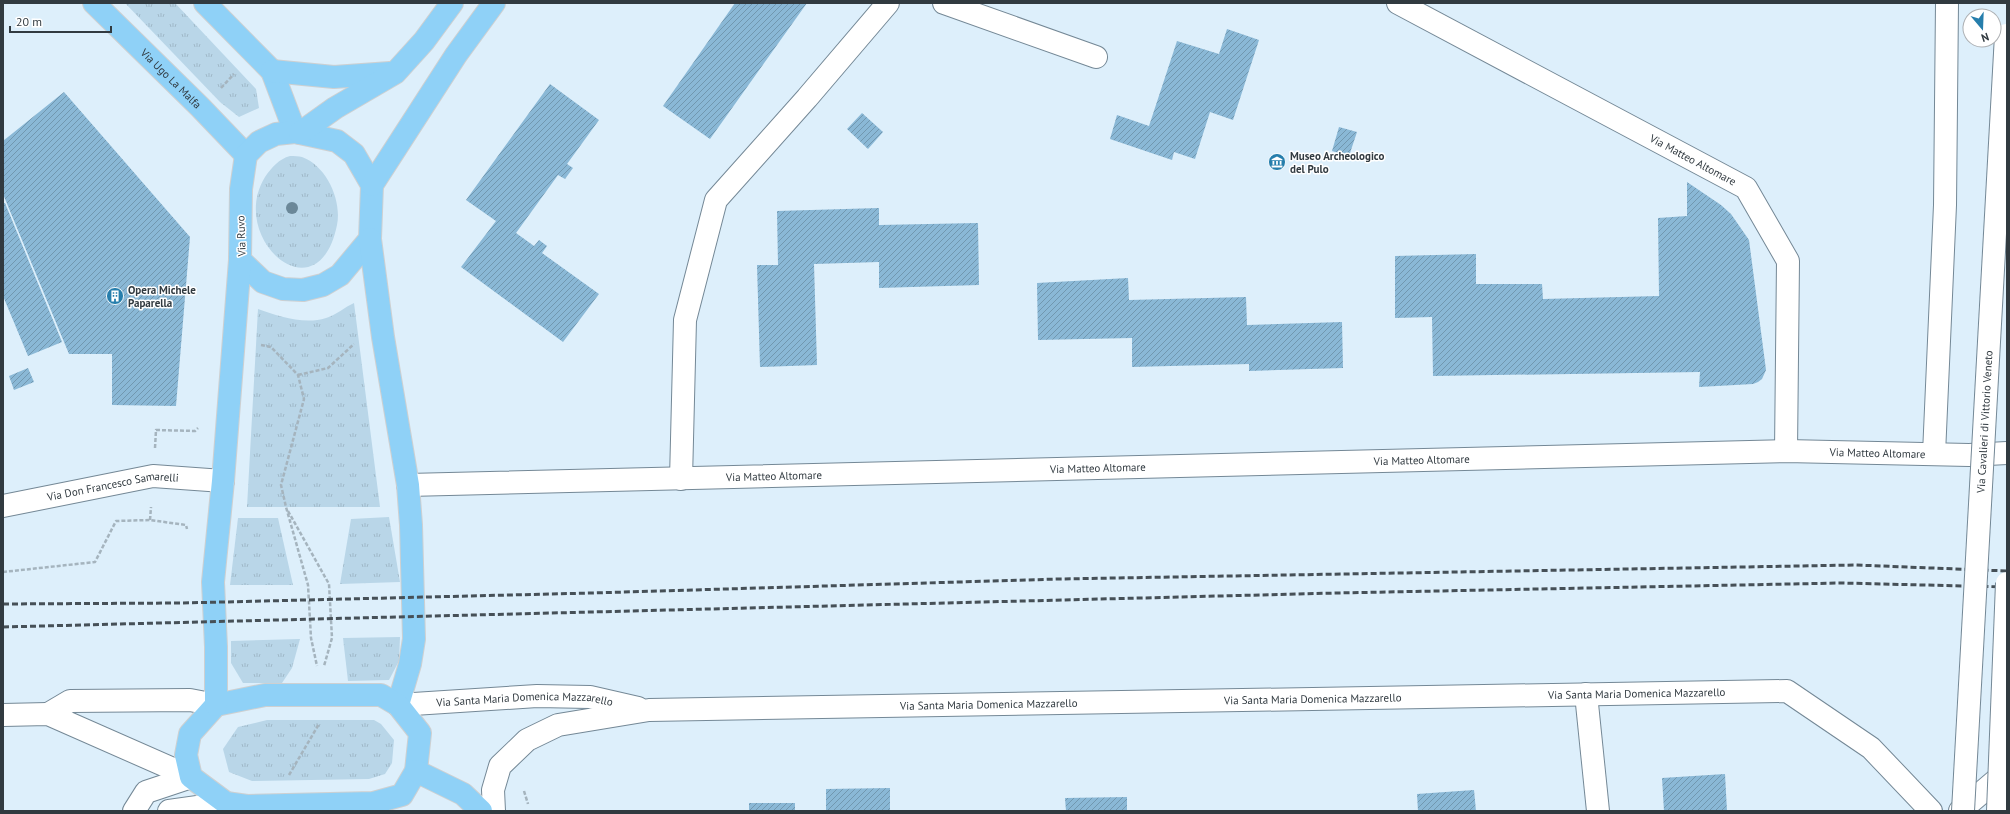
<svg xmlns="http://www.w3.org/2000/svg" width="2010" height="814" font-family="'PT Sans',sans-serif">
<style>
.grass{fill:url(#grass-tufts)}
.building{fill:url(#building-hatch)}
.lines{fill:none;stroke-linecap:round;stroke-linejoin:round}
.minor-casing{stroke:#748896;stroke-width:24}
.major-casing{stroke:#ced0d1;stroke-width:24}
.path{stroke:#a5b4be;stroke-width:2.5;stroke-dasharray:4 2;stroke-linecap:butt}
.minor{stroke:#fff;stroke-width:22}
.major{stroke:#8fd1f7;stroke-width:22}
.rail{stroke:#465057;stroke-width:3;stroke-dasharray:6 3;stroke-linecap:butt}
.minor-bridge-casing{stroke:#748896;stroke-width:24;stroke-linecap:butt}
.minor-bridge{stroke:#fff;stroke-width:22}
.tree{fill:#6b8899}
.labels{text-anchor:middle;stroke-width:3;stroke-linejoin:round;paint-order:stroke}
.street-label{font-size:11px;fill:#313a40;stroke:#fff}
.poi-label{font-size:11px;font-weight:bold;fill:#313a40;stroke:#fff;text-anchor:start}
</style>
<defs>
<pattern id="grass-tufts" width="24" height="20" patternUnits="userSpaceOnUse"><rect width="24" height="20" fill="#b9d6e8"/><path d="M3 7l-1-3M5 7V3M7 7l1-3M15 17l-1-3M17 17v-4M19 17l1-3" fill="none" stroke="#a0b8c8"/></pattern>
<pattern id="building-hatch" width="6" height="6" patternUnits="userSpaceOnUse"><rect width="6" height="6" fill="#8ab8d6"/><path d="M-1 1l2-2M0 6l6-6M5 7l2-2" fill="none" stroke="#7197af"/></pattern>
</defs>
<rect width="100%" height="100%" fill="#ddeffb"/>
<g class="grass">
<path d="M125,3H175L256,89L259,108L239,117L220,102Z"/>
<path d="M290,156C294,156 299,156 302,157C327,166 342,201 337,225C318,318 227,239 265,177C272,167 279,159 290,156Z"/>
<path d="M354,303L380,507H247L258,309C278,316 304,325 326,318C336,315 345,307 354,303Z"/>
<path d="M389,517L400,582L340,584L351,519Z"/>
<path d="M238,518H278L293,585H230Z"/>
<path d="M400,637L399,661L389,680L348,681L343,638Z"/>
<path d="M300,639L292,668L282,683H243L231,663V641Z"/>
<path d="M267,720H374L381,724L394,740L392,763L385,774L369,779L252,781L229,772L223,749L238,727Z"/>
</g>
<g class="building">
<path d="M735,3H807L710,139L663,106Z"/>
<path d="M1227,29L1259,40L1233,120L1210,112L1195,159L1174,152L1172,160L1110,139L1117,115L1149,126L1177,41L1219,54Z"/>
<path d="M550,84L599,120L567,164L573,168L565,179L558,175L516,233L534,246L539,240L547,246L542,253L599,294L563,342L461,267L496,221L466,200Z"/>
<path d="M64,92L190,237L176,406L112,405V354H69L3,194V141Z"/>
<path d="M862,113L883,132L868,149L847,129Z"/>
<path d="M1339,127L1357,132L1349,156L1332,151Z"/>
<path d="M1687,182L1721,205L1731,214L1749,240L1766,370L1762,379L1758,382L1753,384L1699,387L1700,372L1433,376L1432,317L1395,318V256L1476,254V284H1542L1543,299L1659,296L1658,218L1687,216Z"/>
<path d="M3,203H5L62,342L28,356L3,296Z"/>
<path d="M879,208V225L978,223L979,285L879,288V262L814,264L817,365L760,367L757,265H778L777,211Z"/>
<path d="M1128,278L1129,300L1246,297L1247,325L1342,322L1343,368L1249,371V364L1132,367V338L1038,340L1037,283Z"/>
<path d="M28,368L34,382L14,390L9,376Z"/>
<path d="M1725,774L1727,811H1664L1662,778Z"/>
<path d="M890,788V811H826V789Z"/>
<path d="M1474,790L1476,811H1418L1417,794Z"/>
<path d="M1127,797V811H1066L1065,798Z"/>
<rect x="749" y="803" width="46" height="8"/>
</g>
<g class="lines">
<g class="minor-casing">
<g id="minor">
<path d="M944,3L1096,57"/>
<path id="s1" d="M1398,3L1746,188L1788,261L1786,451"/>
<path d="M1934,454L1945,205L1947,3"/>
<path d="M681,479L685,320L716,200L807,98L888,3"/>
<path id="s2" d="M408,485L1786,451L1969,455L2007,453"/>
<path id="s3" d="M3,506L153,476L223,481"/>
<path d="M1586,694L1598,811"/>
<path id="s4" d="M398,705L537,696L590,697L638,708"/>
<path d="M48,714L70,701L190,700L216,705"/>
<path d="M3,715L48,714L191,777"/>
<path d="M134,811L146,792L191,777"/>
<path d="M169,811L226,803"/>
<path id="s5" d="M494,811L493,790L500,766L527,740L558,725L649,710L1787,691L1871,748L1931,811"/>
<path d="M1960,811L2007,771"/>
</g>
</g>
<g class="major-casing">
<g id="major">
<path id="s6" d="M94,3L200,107L246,155"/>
<path d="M205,3L272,71L295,132"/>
<path d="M272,71L334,77L390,73"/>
<path d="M295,132L337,141L354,154L372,185L370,239L340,275L323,285L303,290L283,289L263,282L240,260L241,189L246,155L259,142L276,134Z"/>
<path d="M300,133L335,108L395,73L424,41L452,3"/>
<path d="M372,185L456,55L494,3"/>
<path d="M370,239L383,337L408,485L411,525L414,639L410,664L398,705"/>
<path d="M265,695H381L398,705L420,733L416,771L402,795L373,803L247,806L226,803L191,777L186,755L190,734L216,705Z"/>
<path d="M216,705V647L213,582L223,481L240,260"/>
<path d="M416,771L463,794L481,811"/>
</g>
</g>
<g class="path">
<path d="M221,88L234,74"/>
<path d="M261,345L271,347L298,375L304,399L281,485L286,507L308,585L311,638L317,666"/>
<path d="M298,375L328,368L354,344"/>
<path d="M155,448L156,430L195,431L198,428"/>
<path d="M288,511L329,584L332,638L324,666"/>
<path d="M150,520L151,507"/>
<path d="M3,572L95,562L116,521L150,520L186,525L187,529"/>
<path d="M289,775L319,724"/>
<path d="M524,791L528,804"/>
</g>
<use href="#minor" class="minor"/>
<use href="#major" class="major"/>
<g class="rail">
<path d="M3,604L182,603L592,593L1059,579L1856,565L2007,571"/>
<path d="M3,627L1337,593L1841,583L2007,587"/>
</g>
<g class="minor-bridge-casing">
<g id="minor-bridge">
<path id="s7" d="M1963,811L2006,35"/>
<path d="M1998,811L2007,583"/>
</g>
</g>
<use href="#minor-bridge" class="minor-bridge"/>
</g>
<circle class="tree" cx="292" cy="208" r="6"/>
<defs>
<g id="museum-disc" transform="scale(0.9)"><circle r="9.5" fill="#267eac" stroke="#fff"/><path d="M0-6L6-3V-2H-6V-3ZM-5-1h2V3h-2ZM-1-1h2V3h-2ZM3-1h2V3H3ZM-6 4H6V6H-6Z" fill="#fff"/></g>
<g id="building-disc" transform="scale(0.9)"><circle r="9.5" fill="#267eac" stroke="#fff"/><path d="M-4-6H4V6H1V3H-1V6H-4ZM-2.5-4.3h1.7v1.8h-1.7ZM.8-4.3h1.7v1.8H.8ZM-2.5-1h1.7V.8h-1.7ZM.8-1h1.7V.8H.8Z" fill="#fff"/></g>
</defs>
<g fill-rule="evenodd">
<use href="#museum-disc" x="1277" y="162"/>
<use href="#building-disc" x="115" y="296"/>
</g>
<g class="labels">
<g class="street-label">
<text dy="4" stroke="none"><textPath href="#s6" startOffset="108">Via Ugo La Malfa</textPath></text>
<text dy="4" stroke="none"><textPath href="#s1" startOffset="334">Via Matteo Altomare</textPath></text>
<text transform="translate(241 236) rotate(-92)" y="4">Via Ruvo</text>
<text dy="4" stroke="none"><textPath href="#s7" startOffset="390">Via Cavalieri di Vittorio Veneto</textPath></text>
<text dy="4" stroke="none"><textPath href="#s2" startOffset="1470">Via Matteo Altomare</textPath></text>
<text dy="4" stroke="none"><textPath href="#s2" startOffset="1014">Via Matteo Altomare</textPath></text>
<text dy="4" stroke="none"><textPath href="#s2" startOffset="690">Via Matteo Altomare</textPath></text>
<text dy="4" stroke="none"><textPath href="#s2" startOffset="366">Via Matteo Altomare</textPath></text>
<text dy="4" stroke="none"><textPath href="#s3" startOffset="112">Via Don Francesco Samarelli</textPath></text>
<text dy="4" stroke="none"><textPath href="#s5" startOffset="1198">Via Santa Maria Domenica Mazzarello</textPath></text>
<text dy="4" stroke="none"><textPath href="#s5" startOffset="874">Via Santa Maria Domenica Mazzarello</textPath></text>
<text dy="4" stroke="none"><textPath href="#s4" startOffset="127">Via Santa Maria Domenica Mazzarello</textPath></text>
<text dy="4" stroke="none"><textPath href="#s5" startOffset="550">Via Santa Maria Domenica Mazzarello</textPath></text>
</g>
<g class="poi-label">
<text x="1290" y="160">Museo Archeologico<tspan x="1290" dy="13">del Pulo</tspan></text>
<text x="128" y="294">Opera Michele<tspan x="128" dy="13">Paparella</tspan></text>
</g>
</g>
<rect width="2010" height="814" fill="none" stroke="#313a40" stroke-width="8"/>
<g transform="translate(1982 28) rotate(161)"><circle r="19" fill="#ffffff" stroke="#adb0b3"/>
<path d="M0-3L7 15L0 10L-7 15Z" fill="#267eac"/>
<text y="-6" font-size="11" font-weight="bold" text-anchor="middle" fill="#313a40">N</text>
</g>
<path d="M10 26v6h101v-6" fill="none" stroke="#313a40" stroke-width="2"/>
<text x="16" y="26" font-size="12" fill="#313a40" stroke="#ffffff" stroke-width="3" paint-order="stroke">20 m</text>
</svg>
